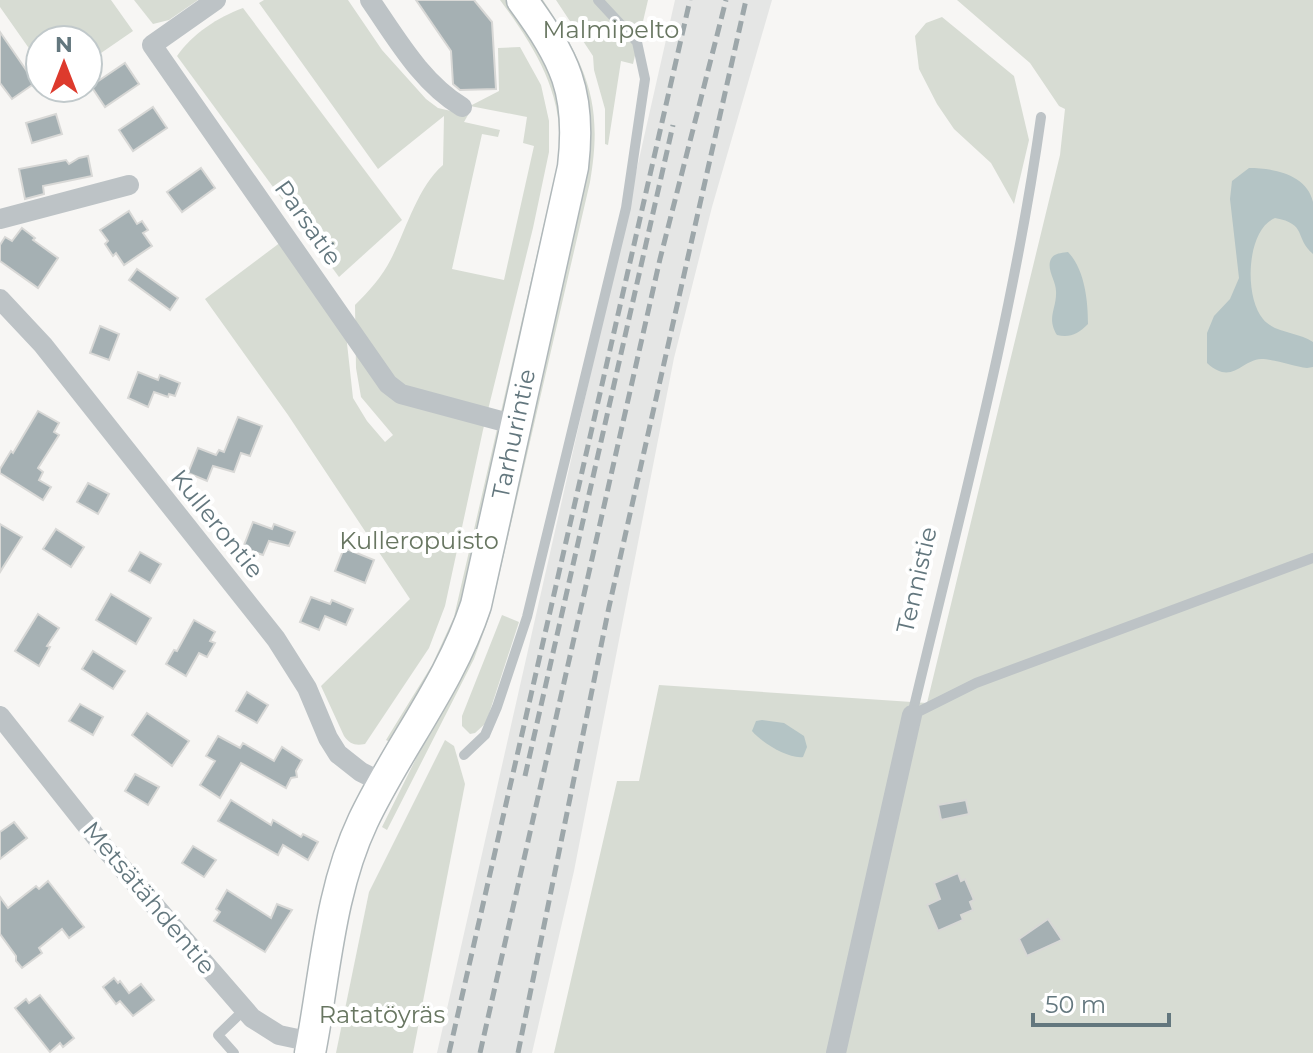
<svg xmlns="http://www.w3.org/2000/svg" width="1313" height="1053" font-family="Montserrat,sans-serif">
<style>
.built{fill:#e5e6e5}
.green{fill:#d7dcd3}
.water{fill:#b4c4c5}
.building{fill:#a5b0b3;stroke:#d8d8d6;stroke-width:2}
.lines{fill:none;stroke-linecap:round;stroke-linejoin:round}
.secondary-casing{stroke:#b0b8ba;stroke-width:33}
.lane{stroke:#bdc3c6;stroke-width:10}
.street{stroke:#bdc3c6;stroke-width:20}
.secondary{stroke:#fff;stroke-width:30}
.rail{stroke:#9da7aa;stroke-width:5;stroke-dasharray:12 6;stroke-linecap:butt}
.labels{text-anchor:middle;stroke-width:8;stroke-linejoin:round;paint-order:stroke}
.park-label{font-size:24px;fill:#687661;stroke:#fff}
.street-label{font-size:24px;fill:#63777e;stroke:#fff}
</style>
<rect width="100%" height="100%" fill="#f7f6f4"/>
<path class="built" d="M675,0H772L712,207L674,358L574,871L532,1053H437Z"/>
<g class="green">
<path d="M0,0H111L133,31L88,62V40H40V64L0,7Z"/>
<path d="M134,0H198L169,20L153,24Z"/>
<path d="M264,0H348L382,50L426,99L438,108L468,115L464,122L500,130L498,137L482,134L452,269L504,280L534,146L523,143L527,117L470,106L499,91L498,48L520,47L541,85L549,121V152L533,228L483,430L445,606L429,648L365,744C355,746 350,744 344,736L321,686L410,599L288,415L205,299L281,242L343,307L353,398L367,421L385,442L393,435L361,397L356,368L355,305C369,291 382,277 391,259C407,228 417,188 443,165L444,116L378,169L259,3Z"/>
<path d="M500,0H509L540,42L568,126L465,608L393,744L386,740L432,665L454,617L559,158C565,95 536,49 500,0Z"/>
<path d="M534,0H543C586,65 604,102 590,182L490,615L474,659L387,830L382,827L452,686L584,174Z"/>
<path d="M556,0H648L633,64L621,61L608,145L605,144V109L594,70L593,56Z"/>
<path d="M957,0H1313V1053H554L617,781H639L659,685L927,703L1060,155L1065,109L1059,106L1030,63Z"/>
<path d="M243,8L402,220L339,277L177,56C192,34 218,17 243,8Z"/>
<path d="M942,17L1014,76L1029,140L1014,204L991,163L954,129L937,104L919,69L915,36L926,23Z"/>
<path d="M502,615L519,622L486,723L475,733L470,734L462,726V716Z"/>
<path d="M445,740L454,746L465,784L413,1053H336L369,892Z"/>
</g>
<g class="water">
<path d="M1249,168C1272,168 1307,174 1313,202C1313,218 1313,238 1313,254C1294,238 1308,224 1275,218C1246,230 1244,297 1263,319C1274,333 1299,332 1313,342V367L1307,368C1294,366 1273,359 1261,359C1241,360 1232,386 1207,363V333L1214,316L1230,299L1239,278L1230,199L1232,181Z"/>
<path d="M1068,252C1085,270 1088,301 1088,324C1078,334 1070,338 1057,335C1046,317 1057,309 1056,291C1056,281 1046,269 1051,259C1054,253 1062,253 1068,252Z"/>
<path d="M762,720L784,723L804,736L807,747L803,757C788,759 762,743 752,731L756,721Z"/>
</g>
<g class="building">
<path d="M416,0H474L492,22L496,89L460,90L453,84L451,51Z"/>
<path d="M0,32L35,83L12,99L0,83Z"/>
<path d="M125,63L139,84L105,107L91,86Z"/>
<path d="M153,107L167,128L133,151L119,130Z"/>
<path d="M56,114L62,134L32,143L26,123Z"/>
<path d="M88,156L92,176L43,186L44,194L25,199L19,169L66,160L69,164L79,158Z"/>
<path d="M201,168L215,188L182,212L167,192Z"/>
<path d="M129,211L137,224L142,221L148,230L143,233L152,246L124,265L116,253L113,256L105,244L108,241L100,230Z"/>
<path d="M22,228L35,238L33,240L58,258L38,288L0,261V245L5,237L12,241Z"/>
<path d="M137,269L178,298L170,310L129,280Z"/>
<path d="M100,326L119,334L109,360L90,353Z"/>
<path d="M138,372L158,380L160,375L180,383L175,396L169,394L168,397L154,392L148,407L128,398Z"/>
<path d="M38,411L59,423L54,432L59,435L38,468L43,472L39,480L51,487L43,500L0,473V469L11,451L13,453Z"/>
<path d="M238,417L262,426L250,456L241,453L234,472L213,466L207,481L188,473L198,448L216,455L219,450L224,452Z"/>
<path d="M88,483L109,494L98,514L77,502Z"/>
<path d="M253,522L272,529L274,524L295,532L289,546L269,541L263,555L243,548Z"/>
<path d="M0,524L22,537L0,572Z"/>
<path d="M56,529L84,547L71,567L43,549Z"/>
<path d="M344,548L374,560L365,583L335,571Z"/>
<path d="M140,552L161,564L150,583L129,571Z"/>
<path d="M111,594L151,618L136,644L96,620Z"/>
<path d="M311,597L330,604L332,600L353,609L346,625L325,616L319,630L300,622Z"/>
<path d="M38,614L59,628L47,646L50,647L39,666L15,651Z"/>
<path d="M194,620L215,632L210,641L215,643L207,657L199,653L186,676L166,664L174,650L177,651Z"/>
<path d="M93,651L125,671L113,689L82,669Z"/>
<path d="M247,692L268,705L257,723L236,711Z"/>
<path d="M80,704L103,717L93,735L69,721Z"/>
<path d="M147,713L189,741L172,766L132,735Z"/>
<path d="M218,736L240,748L243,743L274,761L282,747L302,760L296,771L297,777L291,778L286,788L241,763L220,798L200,785L215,761L206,756Z"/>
<path d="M135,774L159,787L148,805L125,791Z"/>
<path d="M231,800L271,825L273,820L301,837L303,834L318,842L308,860L283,845L278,855L218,821Z"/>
<path d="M966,800L969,814L941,820L938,805Z"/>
<path d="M14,822L27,838L0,859V832Z"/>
<path d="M193,846L216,860L204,877L182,863Z"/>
<path d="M958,873L961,881L965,879L974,900L970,902L973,910L961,915L963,920L938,931L927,905L940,899L934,883Z"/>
<path d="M48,881L84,927L69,938L62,929L39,948L42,953L22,968L16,961V956L0,934V897L8,908L36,886L39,889Z"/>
<path d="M227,890L271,918L277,904L292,910L265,952L214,921L220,912L216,909Z"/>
<path d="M1048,919L1062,940L1027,956L1019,939Z"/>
<path d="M114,978L118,983L120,981L129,993L141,984L154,1000L133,1016L120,1001L116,1004L103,987Z"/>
<path d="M40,995L74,1038L63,1047L60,1043L50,1052L15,1008L26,999L29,1003Z"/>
</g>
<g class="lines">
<g class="secondary-casing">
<path id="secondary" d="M310,1053C325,977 329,893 363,821C398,747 450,684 476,605L573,167C582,92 565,59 522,0"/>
</g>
<g class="lane">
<path d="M912,715C959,517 1013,318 1041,117"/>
<path d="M912,715L976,683L1313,558"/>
<path d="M464,755L485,735L497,707L527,617L626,208L645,79L637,42L598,0"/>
<path d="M234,1053L218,1035L244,1010"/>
</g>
<g class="street">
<path d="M216,0L152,45L388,384L401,394L516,425"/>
<path d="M370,0C397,39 421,82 462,107"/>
<path d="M0,219L129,185"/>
<path d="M0,299L43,345L276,639L307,688L328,738L338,754L361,772L383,783"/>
<path d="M0,716L103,846L252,1018L279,1035L312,1042"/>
<path d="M836,1053L912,715"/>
</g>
<use href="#secondary" class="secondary"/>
<g class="rail">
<path d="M525,776L673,125"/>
<path d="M449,1053L690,0"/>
<path d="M480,1053L660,259L726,0"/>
<path d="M518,1053L609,607L746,0"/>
</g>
</g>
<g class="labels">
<g class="park-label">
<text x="611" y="38">Malmipelto</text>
<text x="419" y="549">Kulleropuisto</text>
<text x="382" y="1023">Ratatöyräs</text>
</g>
<g class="street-label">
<text transform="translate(308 223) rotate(55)" y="8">Parsatie</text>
<text transform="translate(514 434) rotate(-78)" y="8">Tarhurintie</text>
<text transform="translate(217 524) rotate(51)" y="8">Kullerontie</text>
<text transform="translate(917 580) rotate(-77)" y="8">Tennistie</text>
<text transform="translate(149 898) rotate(50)" y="8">Metsätähdentie</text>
</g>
</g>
<g transform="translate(64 64)"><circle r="38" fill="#ffffff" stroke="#c1c9cb" stroke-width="2"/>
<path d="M0-6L14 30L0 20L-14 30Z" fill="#dd3a2d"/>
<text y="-12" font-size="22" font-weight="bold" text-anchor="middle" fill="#63777e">N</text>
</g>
<path d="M1033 1013v12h136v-12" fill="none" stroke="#63777e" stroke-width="4"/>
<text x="1045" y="1013" font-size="24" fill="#63777e" stroke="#ffffff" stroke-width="6" paint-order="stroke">50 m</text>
</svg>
